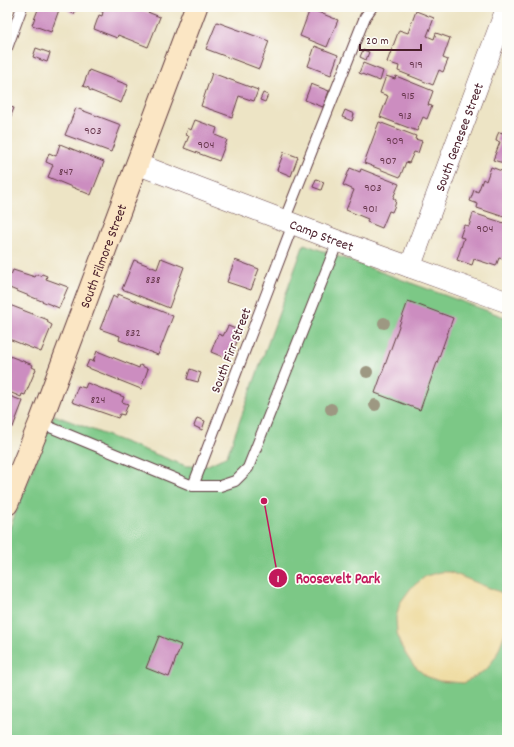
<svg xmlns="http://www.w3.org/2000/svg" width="514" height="747" font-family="Dekko,sans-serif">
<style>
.green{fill:#7bc886;stroke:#627458}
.sand{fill:#eeda9e;stroke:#9c7c64}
.building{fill:#cc8dc0}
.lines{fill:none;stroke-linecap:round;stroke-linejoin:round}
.lane-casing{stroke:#623d42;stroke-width:12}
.street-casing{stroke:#623d42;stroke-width:22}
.secondary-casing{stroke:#623d42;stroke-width:24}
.lane{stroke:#fff;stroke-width:10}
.street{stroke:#fff;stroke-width:21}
.secondary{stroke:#fbe6c4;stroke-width:22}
.tree{fill:#9d9882}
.labels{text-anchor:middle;stroke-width:3.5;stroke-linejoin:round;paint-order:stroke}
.number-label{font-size:12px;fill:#6a3a50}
.street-label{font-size:14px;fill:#4a1f2b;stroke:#fdfcf7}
.leader{fill:none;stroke:#c2185b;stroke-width:1.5}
.callout-dot{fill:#c2185b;stroke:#fdfcf7;stroke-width:1.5}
.mark-label{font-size:12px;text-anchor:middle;font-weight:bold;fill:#fff}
.callout-label{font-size:15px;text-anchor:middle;font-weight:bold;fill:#c2185b;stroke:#fdfcf7;stroke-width:3.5;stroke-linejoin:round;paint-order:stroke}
</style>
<rect width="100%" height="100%" fill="#fdfcf7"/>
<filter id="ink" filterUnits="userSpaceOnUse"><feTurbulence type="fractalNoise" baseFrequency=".025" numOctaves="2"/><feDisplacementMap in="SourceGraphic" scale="8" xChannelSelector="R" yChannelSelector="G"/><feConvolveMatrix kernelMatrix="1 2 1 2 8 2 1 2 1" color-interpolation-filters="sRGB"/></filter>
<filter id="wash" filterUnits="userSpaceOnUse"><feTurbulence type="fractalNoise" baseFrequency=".012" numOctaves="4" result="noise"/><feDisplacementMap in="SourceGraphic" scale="16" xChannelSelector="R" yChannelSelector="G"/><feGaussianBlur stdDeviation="0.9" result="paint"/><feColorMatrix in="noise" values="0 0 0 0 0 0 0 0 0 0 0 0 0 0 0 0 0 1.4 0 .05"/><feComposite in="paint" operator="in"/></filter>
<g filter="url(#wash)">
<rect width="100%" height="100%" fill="#ede4c5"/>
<path class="green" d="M304,244L507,318V735L505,740H7V535L54,415L186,466H206L227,456Z"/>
<path class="sand" d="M440,572H450L507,595V628L496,656L487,669L464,683L439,681L426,676L413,665L407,656L400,644L397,632L396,618L400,603L411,588L426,576Z"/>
<g id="blocks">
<g class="building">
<path d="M39,7H60L51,32L32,25Z"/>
<path d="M70,7H77L74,14L68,11Z"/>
<path d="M91,7H135L160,17L148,47L118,35L117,38L94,29L99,15L102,16L103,12Z"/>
<path d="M310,9L338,20L327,47L300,36Z"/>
<path d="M416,11L434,18L427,36L434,39L436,33L450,38L443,58L448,60L443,72L439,70L433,85L398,71L399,66L387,62L399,30L408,33Z"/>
<path d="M217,22L269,41L259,69L206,49Z"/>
<path d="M315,46L338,55L331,75L308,66Z"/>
<path d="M36,48L50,53L47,62L33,57Z"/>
<path d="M363,50L369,52L366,60L360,57Z"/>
<path d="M363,63L383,71L380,81L359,73Z"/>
<path d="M89,70L128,85L121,103L89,90V88L83,86Z"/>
<path d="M212,73L258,90L254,101L239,96L232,117L201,106Z"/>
<path d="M386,76L395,79L396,76L433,91L428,105L432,106L427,119L423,117L417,131L380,117L388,96L380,93Z"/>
<path d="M311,84L329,91L323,107L305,100Z"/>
<path d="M263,93L268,95L265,102L260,100Z"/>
<path d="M7,106L14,108L7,126Z"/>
<path d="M76,108L121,125L111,152L65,135Z"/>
<path d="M345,110L354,114L352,121L342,117Z"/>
<path d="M195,120L217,128L215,135L227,140L219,161L184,148L189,136L186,135L188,128L191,130Z"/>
<path d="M379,122L416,136L415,139L422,141L418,153L414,152L409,163L406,162L400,177L364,163Z"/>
<path d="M507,123V164L493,160L500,142L496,141L497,136L499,132L503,133Z"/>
<path d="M60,144L104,162L91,195L48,177L53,165L46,162L49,153L56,156Z"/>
<path d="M284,152L298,157L291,176L277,170Z"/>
<path d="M491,167L507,173V218L477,208L478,204L470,201L474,190L478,192L483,179L486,181Z"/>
<path d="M350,168L360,172L361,169L399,184L393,198L396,200L395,205L392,212L389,211L382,228L367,222L368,219L346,210L354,190L343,185Z"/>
<path d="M316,179L324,182L321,190L313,187Z"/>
<path d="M473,213L507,224V241L505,247H507V260L499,258L496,266L474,259L472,265L457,260L464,238L460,237L464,225L469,226Z"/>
<path d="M161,258L184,267L169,308L122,289L134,260L157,269Z"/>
<path d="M235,260L259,269L251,290L227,282Z"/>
<path d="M13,270L35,277L37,274L41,276L42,274L47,276L46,279L68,287L59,308L7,287V278L8,274L11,275Z"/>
<path d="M118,294L173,316L158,355L119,340L120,336L100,329L113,296L116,298Z"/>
<path d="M408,301L453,318L420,410L375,393Z"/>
<path d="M7,304L48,320L47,322L52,325L41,352L9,339L7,344Z"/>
<path d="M228,326L241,331L233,352L231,351L228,359L211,352L218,334L223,336Z"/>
<path d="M97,351L139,368L140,365L148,369L141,389L86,367L89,360L93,362Z"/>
<path d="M7,355L33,365L32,367L36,369L25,395L22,394L21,397L7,391Z"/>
<path d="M190,369L201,373L198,382L187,379Z"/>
<path d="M87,383L124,397L122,402L128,404L124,415L120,414L118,418L72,402L78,386L85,388Z"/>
<path d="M7,395L23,401L13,427L7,425Z"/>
<path d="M197,418L205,421L202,430L194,426Z"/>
<path d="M159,636L181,645L169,677L146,668Z"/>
</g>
</g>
</g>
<g filter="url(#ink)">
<use href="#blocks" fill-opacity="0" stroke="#623d42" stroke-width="1"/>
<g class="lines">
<g class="lane-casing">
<g id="lane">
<path d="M7,48L22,7"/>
<path d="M284,221L365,17L372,7"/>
<path d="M40,423L193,486H220L235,481L248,468L338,241"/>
<path d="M193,486L293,224"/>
</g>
</g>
<g class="street-casing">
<g id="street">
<path id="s1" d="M137,164L338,241L507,302"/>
<path id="s2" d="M410,267L507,7"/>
</g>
</g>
<g class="secondary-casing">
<g id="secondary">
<path id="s3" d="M7,504L40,423L196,7"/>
</g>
</g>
<use href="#lane" class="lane"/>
<use href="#street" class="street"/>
<use href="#secondary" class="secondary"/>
</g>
<g class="tree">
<circle cx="384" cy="323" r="6"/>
<circle cx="367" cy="372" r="6"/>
<circle cx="375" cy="405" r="6"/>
<circle cx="331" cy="409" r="6"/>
</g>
</g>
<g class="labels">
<g class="number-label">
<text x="416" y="68">919</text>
<text x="408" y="99">915</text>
<text x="405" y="119">913</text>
<text x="93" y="134">903</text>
<text x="395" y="144">909</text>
<text x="206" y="148">904</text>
<text x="388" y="164">907</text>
<text x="66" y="175">847</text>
<text x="373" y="191">903</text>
<text x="370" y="212">901</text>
<text x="485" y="232">904</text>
<text x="153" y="283">838</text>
<text x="133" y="336">832</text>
<text x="98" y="403">824</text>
</g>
<g class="street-label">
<text dy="5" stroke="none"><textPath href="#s2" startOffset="139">South Genesee Street</textPath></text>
<text dy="5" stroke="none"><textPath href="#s1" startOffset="198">Camp Street</textPath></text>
<text dy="5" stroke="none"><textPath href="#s3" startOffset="266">South Filmore Street</textPath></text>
<text transform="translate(230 350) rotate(-69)" y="5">South Firr Street</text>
</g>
</g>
<path class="leader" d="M264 501L278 578"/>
<g class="callout-dot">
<circle cx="264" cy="501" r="4"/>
<circle cx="278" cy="578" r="10"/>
</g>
<g class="mark-label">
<text x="278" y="582">1</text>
</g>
<g class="callout-label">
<text x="338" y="583">Roosevelt Park</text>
</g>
<rect width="514" height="747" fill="none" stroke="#fdfcf7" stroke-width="24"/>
<path d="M360 44v6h61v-6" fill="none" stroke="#4a1f2b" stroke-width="2"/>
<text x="366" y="44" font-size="12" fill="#4a1f2b" stroke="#fdfcf7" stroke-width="3" paint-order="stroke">20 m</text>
</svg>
